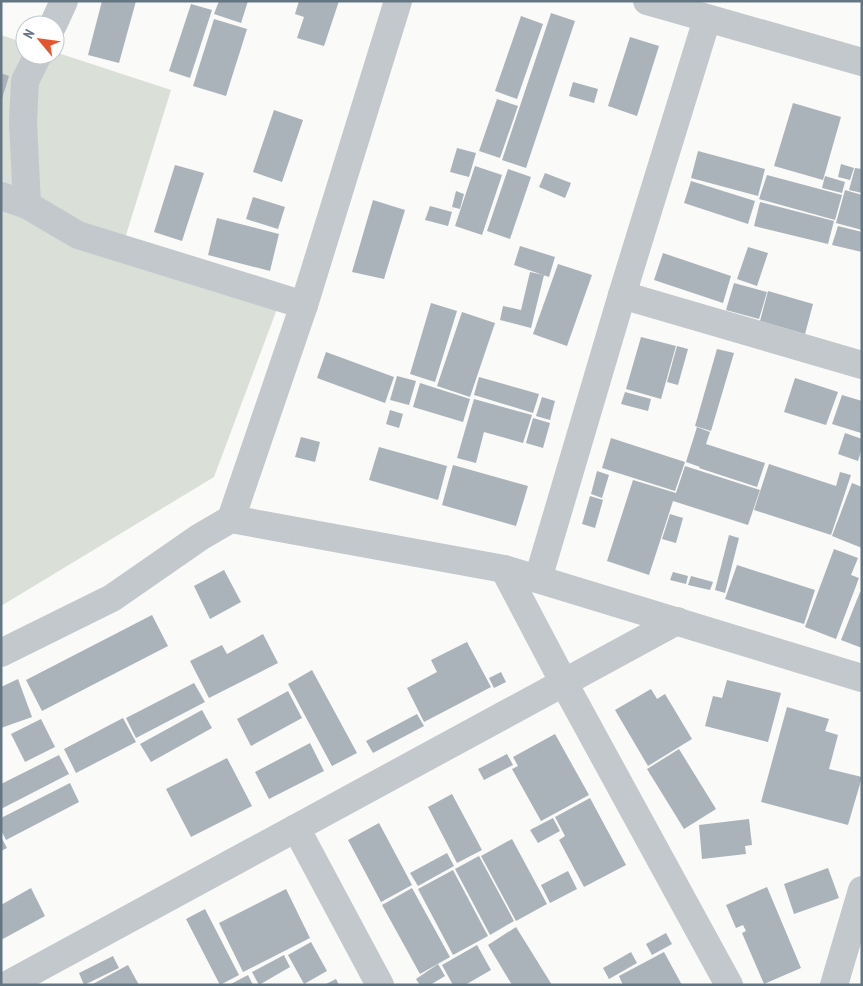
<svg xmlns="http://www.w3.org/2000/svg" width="863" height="986" font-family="'PT Sans Narrow',sans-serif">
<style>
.green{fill:#dadfd7}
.building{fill:#aab3b9}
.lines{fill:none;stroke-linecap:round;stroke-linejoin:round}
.minor{stroke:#c3c8cc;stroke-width:28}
</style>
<rect width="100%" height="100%" fill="#fafaf8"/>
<path class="green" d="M1,35L25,43V55H55V52L171,90L122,248L280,301L214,477L1,606Z"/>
<g class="building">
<path d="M102,1H136L119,63L88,55Z"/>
<path d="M219,1H248L241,23L214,14Z"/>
<path d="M299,1H339L324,46L297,38L304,17L295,14Z"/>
<path d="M191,4L212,10L190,78L169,71Z"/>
<path d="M551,13L575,21L526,168L502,160Z"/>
<path d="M521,16L543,24L517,99L495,91Z"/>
<path d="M214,19L247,29L226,96L193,86Z"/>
<path d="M630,37L659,46L637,116L608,106Z"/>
<path d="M1,73L9,76L2,99H1Z"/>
<path d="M573,82L598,89L594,103L569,96Z"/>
<path d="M497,99L518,106L500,158L479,151Z"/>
<path d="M793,103L841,117L823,180L774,166Z"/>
<path d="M274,110L303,120L282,182L253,172Z"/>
<path d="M457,148L476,153L469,177L450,172Z"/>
<path d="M698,151L765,169L758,196L691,178Z"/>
<path d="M841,164L854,168L850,180L838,177Z"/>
<path d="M175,165L204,173L182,241L154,232Z"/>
<path d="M475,166L502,175L482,235L455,226Z"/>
<path d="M855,168L862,169V193L849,190Z"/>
<path d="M508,169L531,177L510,239L487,231Z"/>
<path d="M545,173L571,183L565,198L539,187Z"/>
<path d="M767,175L842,195L835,220L759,199Z"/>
<path d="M825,176L845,182L842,193L822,188Z"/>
<path d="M691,181L755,201L748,224L684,203Z"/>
<path d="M845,190L862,195V230L836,223Z"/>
<path d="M456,191L464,194L460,209L452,207Z"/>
<path d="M253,197L285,207L278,229L246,219Z"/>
<path d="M373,200L405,210L384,279L352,272Z"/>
<path d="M760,202L834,221L828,244L754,226Z"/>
<path d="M430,206L452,212L448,226L425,220Z"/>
<path d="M217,218L279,234L270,271L208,255Z"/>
<path d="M838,226L862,232V252L832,245Z"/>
<path d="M520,246L555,257L549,277L514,265Z"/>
<path d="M748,247L768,253L757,286L737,279Z"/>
<path d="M663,253L731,276L723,303L654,280Z"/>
<path d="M558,264L592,275L567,346L533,334Z"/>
<path d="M530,272L544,275L531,328L500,320L503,306L521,310Z"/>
<path d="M734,283L767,292L759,319L726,310Z"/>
<path d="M768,291L813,304L805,334L760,321Z"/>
<path d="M431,303L457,311L435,382L410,374Z"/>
<path d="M462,312L495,323L470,397L437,386Z"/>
<path d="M641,337L676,346L661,399L626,389Z"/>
<path d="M677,346L688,349L678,385L667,382Z"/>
<path d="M717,349L734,353L711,431L695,426Z"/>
<path d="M326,352L394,377L385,403L317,378Z"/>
<path d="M397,376L416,381L409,405L390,400Z"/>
<path d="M479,377L539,394L533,413L474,395Z"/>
<path d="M795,378L838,392L826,425L784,412Z"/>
<path d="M420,383L470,399L463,422L413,407Z"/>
<path d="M625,392L651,399L648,411L621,404Z"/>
<path d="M842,395L862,401L861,433L832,424Z"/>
<path d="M542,397L555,401L550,420L536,416Z"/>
<path d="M474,399L532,415L523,443L484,432L476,463L457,458Z"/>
<path d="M390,410L403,414L399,428L386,424Z"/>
<path d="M533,418L550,423L543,448L526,443Z"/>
<path d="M697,427L710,432L706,444L765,463L757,487L699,468L700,467L686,462Z"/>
<path d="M845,433L862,439V448L858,461L838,454Z"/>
<path d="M301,437L320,442L315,462L295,457Z"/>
<path d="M611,438L685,462L675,491L602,468Z"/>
<path d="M379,447L447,466L438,500L369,480Z"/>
<path d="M769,464L836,486L840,472L851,475L831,535L754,510Z"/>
<path d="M453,465L528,486L516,526L442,505Z"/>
<path d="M685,466L760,490L748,525L673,501L649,575L607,561L633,480L676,493Z"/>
<path d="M597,471L609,475L602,498L591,494Z"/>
<path d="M852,483L862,487V548L832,536Z"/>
<path d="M590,496L603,500L595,528L582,524Z"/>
<path d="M670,514L683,518L676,543L662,539Z"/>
<path d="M729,535L739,538L725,593L715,590Z"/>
<path d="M834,549L858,558L851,575L859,578L836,639L805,627Z"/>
<path d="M737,565L815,590L804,624L725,599Z"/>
<path d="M224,570L241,602L210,619L194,586Z"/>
<path d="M673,572L688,576L686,584L670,580Z"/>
<path d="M691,576L713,582L710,590L688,585Z"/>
<path d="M860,592L862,593V648L841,640Z"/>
<path d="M152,615L168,646L42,711L26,680Z"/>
<path d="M263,634L278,663L209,698L190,661L222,645L227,654Z"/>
<path d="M467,642L491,687L424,722L407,688L437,672L431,660Z"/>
<path d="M312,670L357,753L332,766L288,684Z"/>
<path d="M501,672L506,682L494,688L489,678Z"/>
<path d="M18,679L32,717L1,728V687Z"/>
<path d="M727,680L781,693L768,742L705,726L713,696L722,698Z"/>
<path d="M194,683L205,702L136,738L126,718Z"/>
<path d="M651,689L657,699L665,694L692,739L648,766L615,710Z"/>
<path d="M288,691L302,718L251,746L237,719Z"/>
<path d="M787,707L829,719L825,731L838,735L829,769L862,777L848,825L761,802Z"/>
<path d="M202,710L212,728L151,762L140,744Z"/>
<path d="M417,714L424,726L373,753L366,741Z"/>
<path d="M123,718L136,742L76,773L64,749Z"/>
<path d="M41,719L55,747L25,762L11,734Z"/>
<path d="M555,734L589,795L541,821L512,769L518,766L513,757Z"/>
<path d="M310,743L324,771L269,799L255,772Z"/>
<path d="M679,749L716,809L684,829L647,769Z"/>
<path d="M507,754L513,765L484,780L478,769Z"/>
<path d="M59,755L69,774L1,809V784Z"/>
<path d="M227,758L252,806L191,837L166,789Z"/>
<path d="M70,783L79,802L6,840L1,830V818Z"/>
<path d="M452,794L482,850L457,863L428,807Z"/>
<path d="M590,798L626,865L584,887L559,840L565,836L555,817Z"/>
<path d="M553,818L560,831L538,843L530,830Z"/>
<path d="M749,819L752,845L745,846L746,854L702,859L699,825Z"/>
<path d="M379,823L412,885L381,902L348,840Z"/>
<path d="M1,837L7,848L1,851Z"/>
<path d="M512,839L547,904L516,921L481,856Z"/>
<path d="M447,853L454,866L418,886L410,873Z"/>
<path d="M479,856L514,921L490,935L455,869Z"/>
<path d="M828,868L839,898L794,914L784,884Z"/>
<path d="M453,870L488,936L453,955L418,889Z"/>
<path d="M568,871L577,889L550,903L541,885Z"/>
<path d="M767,887L801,968L764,984L742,933L746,931L743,925L736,928L726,905Z"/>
<path d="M31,888L45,916L1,940V905Z"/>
<path d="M412,888L450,957L420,974L382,905Z"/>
<path d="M286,889L310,938L243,972L219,923Z"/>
<path d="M205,909L239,975L220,985L186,919Z"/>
<path d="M516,927L552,985H512L488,945Z"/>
<path d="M666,933L672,944L652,955L646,944Z"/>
<path d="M311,942L327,971L304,984L288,955Z"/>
<path d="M477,945L491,970L465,985H453L442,965Z"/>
<path d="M631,952L637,963L609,979L603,968Z"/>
<path d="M664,952L682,985H623L619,976Z"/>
<path d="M284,955L290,967L259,985L252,972Z"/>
<path d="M113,956L119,968L84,985L79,973Z"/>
<path d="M438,964L445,976L430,985H420L416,979Z"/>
<path d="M128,965L139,985H91Z"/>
<path d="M248,975L253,985H229Z"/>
<path d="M336,979L339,985H324Z"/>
</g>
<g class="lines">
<g class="minor">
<path d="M647,1L862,62"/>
<path d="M53,25L64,1"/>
<path d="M1,196L27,205L78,235L304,305"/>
<path d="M27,205L23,122L25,81L38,55"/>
<path d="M622,295L862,365"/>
<path d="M231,519L304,305L398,1"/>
<path d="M504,569L564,683L729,985"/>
<path d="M538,579L622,295L707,19"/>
<path d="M1,653L112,598L200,537L231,519L504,569L862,678"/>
<path d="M296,828L380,985"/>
<path d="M7,985L677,621"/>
<path d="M834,985L862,890"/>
</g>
</g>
<rect width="863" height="986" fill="none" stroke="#657683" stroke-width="5"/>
<g transform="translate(40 40) rotate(299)"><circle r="24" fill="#ffffff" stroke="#c1c8cd"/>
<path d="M0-4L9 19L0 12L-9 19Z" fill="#e4572e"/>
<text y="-8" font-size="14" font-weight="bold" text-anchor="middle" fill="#657683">N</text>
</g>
</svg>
